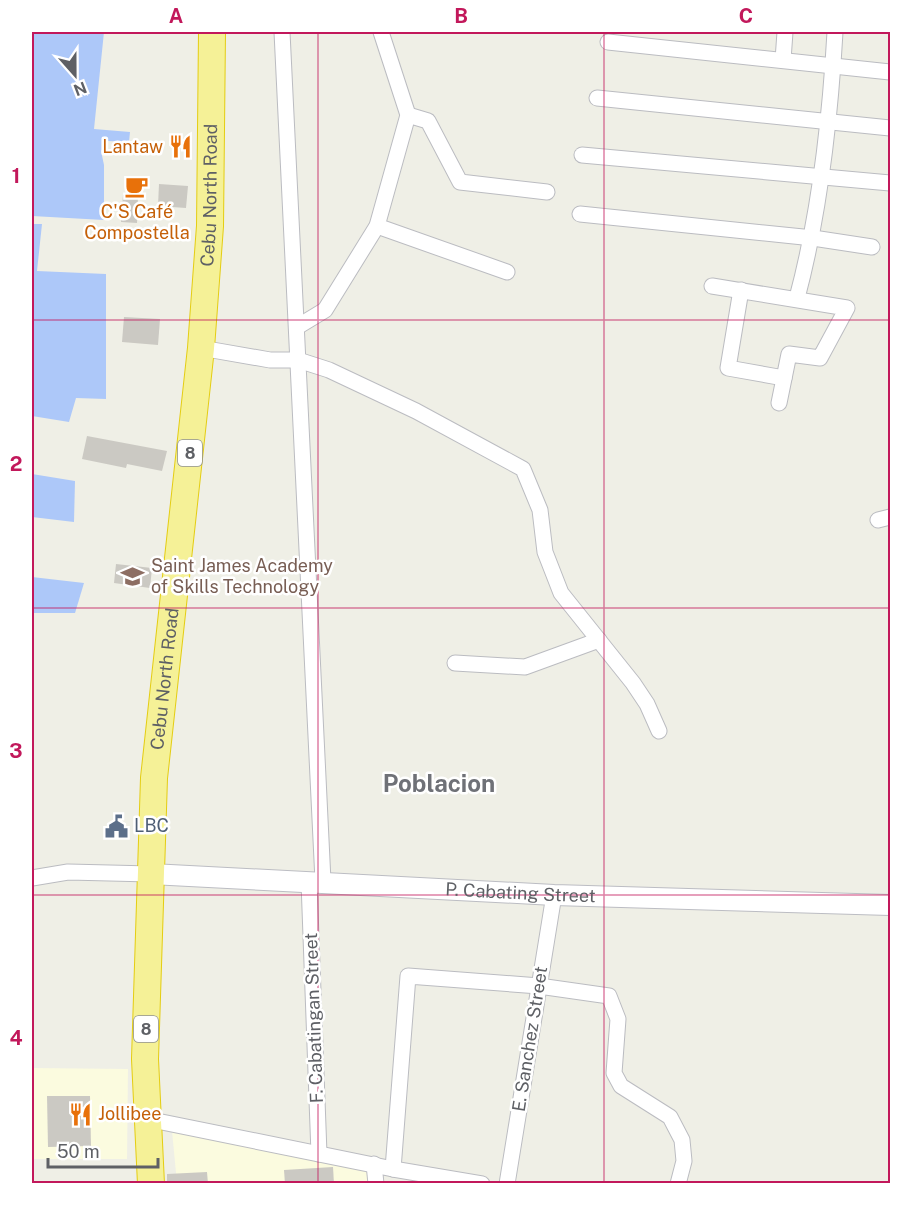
<svg xmlns="http://www.w3.org/2000/svg" width="922" height="1215" font-family="'Public Sans',sans-serif">
<style>
.commercial{fill:#fbfbdf}
.water{fill:#adc8f9}
.building{fill:#cbc9c3}
.lines{fill:none;stroke-linecap:round;stroke-linejoin:round}
.street-casing{stroke:#bbbcc1;stroke-width:17}
.secondary-casing{stroke:#bcbdc3;stroke-width:22}
.highway-casing{stroke:#e4cd12;stroke-width:28}
.street{stroke:#fff;stroke-width:15}
.secondary{stroke:#fff;stroke-width:20}
.highway{stroke:#f5f197;stroke-width:26}
.grid{fill:none;stroke:#c2185b;stroke-width:1.5;stroke-opacity:0.55}
.labels{text-anchor:middle;stroke-width:5;stroke-linejoin:round;paint-order:stroke}
.shield{fill:#fff;stroke:#8e9093;stroke-width:1.5}
.shield-label{font-size:16px;font-weight:bold;fill:#5e6065}
.food-label{font-size:18px;fill:#c56008;stroke:#fff;text-anchor:end}
.street-label{font-size:18px;fill:#5e6065;stroke:#fff}
.education-label{font-size:18px;fill:#785e54;stroke:#fff;text-anchor:start}
.service-label{font-size:18px;fill:#4e5e75;stroke:#fff;text-anchor:start}
.district-label{font-size:24px;font-weight:bold;fill:#6f7177;stroke:#fff}
.neatline{fill:none;stroke:#c2185b;stroke-width:2}
.grid-label{font-size:20px;text-anchor:middle;font-weight:bold;fill:#c2185b}
</style>
<rect width="100%" height="100%" fill="#efefe6"/>
<g class="commercial">
<polygon points="32,1068 128,1069 127,1159 32,1159"/>
<polygon points="172,1131 369,1168 371,1183 177,1183"/>
</g>
<g class="water">
<polygon points="32,32 104,32 94,129 130,132 129,142 108,141 101,151 104,165 104,220 32,216"/>
<polygon points="32,224 42,224 37,271 106,274 106,399 76,398 69,422 32,416"/>
<polygon points="32,474 75,481 74,522 32,517"/>
<polygon points="32,577 84,583 75,613 32,613"/>
</g>
<g class="building">
<polygon points="159,184 188,186 186,208 158,206"/>
<polygon points="123,195 138,196 137,223 121,222"/>
<polygon points="124,317 160,319 158,345 122,342"/>
<polygon points="87,436 167,451 162,471 127,464 126,468 82,459"/>
<polygon points="116,564 152,568 150,588 114,583"/>
<polygon points="47,1096 90,1096 91,1146 48,1147"/>
<polygon points="333,1167 334,1184 285,1184 284,1170"/>
<polygon points="207,1172 208,1184 167,1184 167,1174"/>
</g>
<g class="lines">
<defs>
<g id="street">
<polyline points="282,32 323,881"/>
<polyline points="608,42 890,72"/>
<polyline points="783,60 785,32"/>
<polyline points="597,98 890,128"/>
<polyline points="408,115 428,121 460,182 547,192"/>
<polyline points="582,155 890,183"/>
<polyline points="580,214 813,238 872,247"/>
<polyline points="377,226 507,272"/>
<polyline points="712,286 847,308 820,358 789,354 779,403"/>
<polyline points="741,290 728,368 784,378"/>
<path d="M 797,298 C 820,212 830,121 835,32"/>
<polyline points="297,327 325,310 377,226 408,115 381,32"/>
<polyline points="201,348 270,360 298,360 329,370 416,411 523,469 540,510 545,552 561,593 633,683 647,704 659,731"/>
<polyline points="878,520 890,517"/>
<polyline points="455,663 525,667 599,640"/>
<polyline points="32,878 68,872 151,874"/>
<polyline points="309,882 319,1154"/>
<polyline points="147,1119 393,1169 482,1184"/>
<polyline points="374,1164 376,1184"/>
<polyline points="393,1169 408,976 539,986 609,996 618,1019 614,1073 621,1086 670,1117 682,1140 684,1161 678,1184"/>
<polyline points="507,1184 554,895"/>
</g>
<g id="secondary">
<path id="s1" d="M 151,874 L 554,895 L 890,905"/>
</g>
<g id="highway">
<path id="s2" d="M 151,1184 L 145,1059 L 154,778 L 201,348 L 210,226 L 212,32"/>
</g>
</defs>
<use href="#street" class="street-casing"/>
<use href="#secondary" class="secondary-casing"/>
<use href="#highway" class="highway-casing"/>
<use href="#street" class="street"/>
<use href="#secondary" class="secondary"/>
<use href="#highway" class="highway"/>
</g>
<path class="grid" d="M 318,32 L 318,1184M 604,32 L 604,1184M 32,320 L 890,320M 32,608 L 890,608M 32,895 L 890,895"/>
<defs>
<symbol id="restaurant-bare" viewBox="-9 -9 18 18"><path d="M-5-6h1v4h1v-4h1v4h1v-4h1v5L-1.5 .5V6h-2V.5L-5-1ZM5-6V6H3V1.5H1.5Q1.5-4 5-6Z" fill="#e8710a" stroke="#fff" stroke-width="2.5" paint-order="stroke"/></symbol>
<symbol id="cafe-bare" viewBox="-9 -9 18 18"><path d="M-5.5-4.5H6V0H3Q3 3.5 0 3.5H-2.5Q-5.5 3.5-5.5 0ZM3-3.2v2h1.7v-2ZM-6 4.5H4V6H-6Z" fill="#e8710a" stroke="#fff" stroke-width="2.5" paint-order="stroke"/></symbol>
<symbol id="school-bare" viewBox="-9 -9 18 18"><path d="M0-5L7-2L0 1L-7-2ZM-4 1L0 2.5L4 1V4Q0 6-4 4Z" fill="#8d6e63" stroke="#fff" stroke-width="2.5" paint-order="stroke"/></symbol>
<symbol id="civic-bare" viewBox="-9 -9 18 18"><path d="M-.6-6.5H3V-4.5H.6V-3L4-1V1h2V6H-6V1h2V-1L-.6-3ZM-1.2 2.5V6h2.4V2.5Z" fill="#5c6f8a" stroke="#fff" stroke-width="2.5" paint-order="stroke"/></symbol>
</defs>
<g fill-rule="evenodd">
<use href="#restaurant-bare" x="164" y="130" width="33" height="33"/>
<use href="#cafe-bare" x="120" y="170" width="33" height="33"/>
<use href="#school-bare" x="116" y="560" width="33" height="33"/>
<use href="#civic-bare" x="100" y="810" width="33" height="33"/>
<use href="#restaurant-bare" x="64" y="1098" width="33" height="33"/>
</g>
<g class="labels">
<g class="shield">
<rect x="178" y="440" width="24" height="26" rx="4.5"/>
<rect x="134" y="1016" width="24" height="26" rx="4.5"/>
</g>
<g class="shield-label">
<text x="190" y="459">8</text>
<text x="146" y="1035">8</text>
</g>
<g class="food-label">
<text x="163" y="153">Lantaw</text>
<text x="137" y="218" text-anchor="middle">C'S Café<tspan x="137" dy="21">Compostella</tspan></text>
<text x="98" y="1120" text-anchor="start">Jollibee</text>
</g>
<g class="street-label">
<text dy="6" stroke="none"><textPath href="#s2" startOffset="992">Cebu North Road</textPath></text>
<text dy="6" stroke="none"><textPath href="#s2" startOffset="506">Cebu North Road</textPath></text>
<text dy="6" stroke="none"><textPath href="#s1" startOffset="370">P. Cabating Street</textPath></text>
<text transform="translate(314 1018) rotate(-92)" y="6">F. Cabatingan Street</text>
<text transform="translate(530 1039) rotate(-81)" y="6">E. Sanchez Street</text>
</g>
<g class="education-label">
<text x="151" y="572">Saint James Academy<tspan x="151" dy="21">of Skills Technology</tspan></text>
</g>
<g class="service-label">
<text x="134" y="832">LBC</text>
</g>
<g class="district-label">
<text x="439" y="792">Poblacion</text>
</g>
</g>
<rect width="922" height="1215" fill="none" stroke="#ffffff" stroke-width="66"/>
<g transform="translate(75 75) rotate(159)" stroke="#ffffff" stroke-width="4.5" paint-order="stroke">
<path d="M0-4.5L10 22L0 15L-10 22Z" fill="#5e6065"/>
<text y="-9" font-size="16" font-weight="bold" text-anchor="middle" fill="#5e6065">N</text>
</g>
<path d="M48 1158v9h110v-9" fill="none" stroke="#5e6065" stroke-width="3"/>
<text x="57" y="1158" font-size="18" fill="#5e6065" stroke="#ffffff" stroke-width="4.5" paint-order="stroke">50 m</text>
<rect x="33" y="33" width="856" height="1149" class="neatline"/>
<g class="grid-label">
<text x="176" y="23">A</text>
<text x="461" y="23">B</text>
<text x="746" y="23">C</text>
<text x="16" y="183">1</text>
<text x="16" y="471">2</text>
<text x="16" y="758">3</text>
<text x="16" y="1045">4</text>
</g>
</svg>
